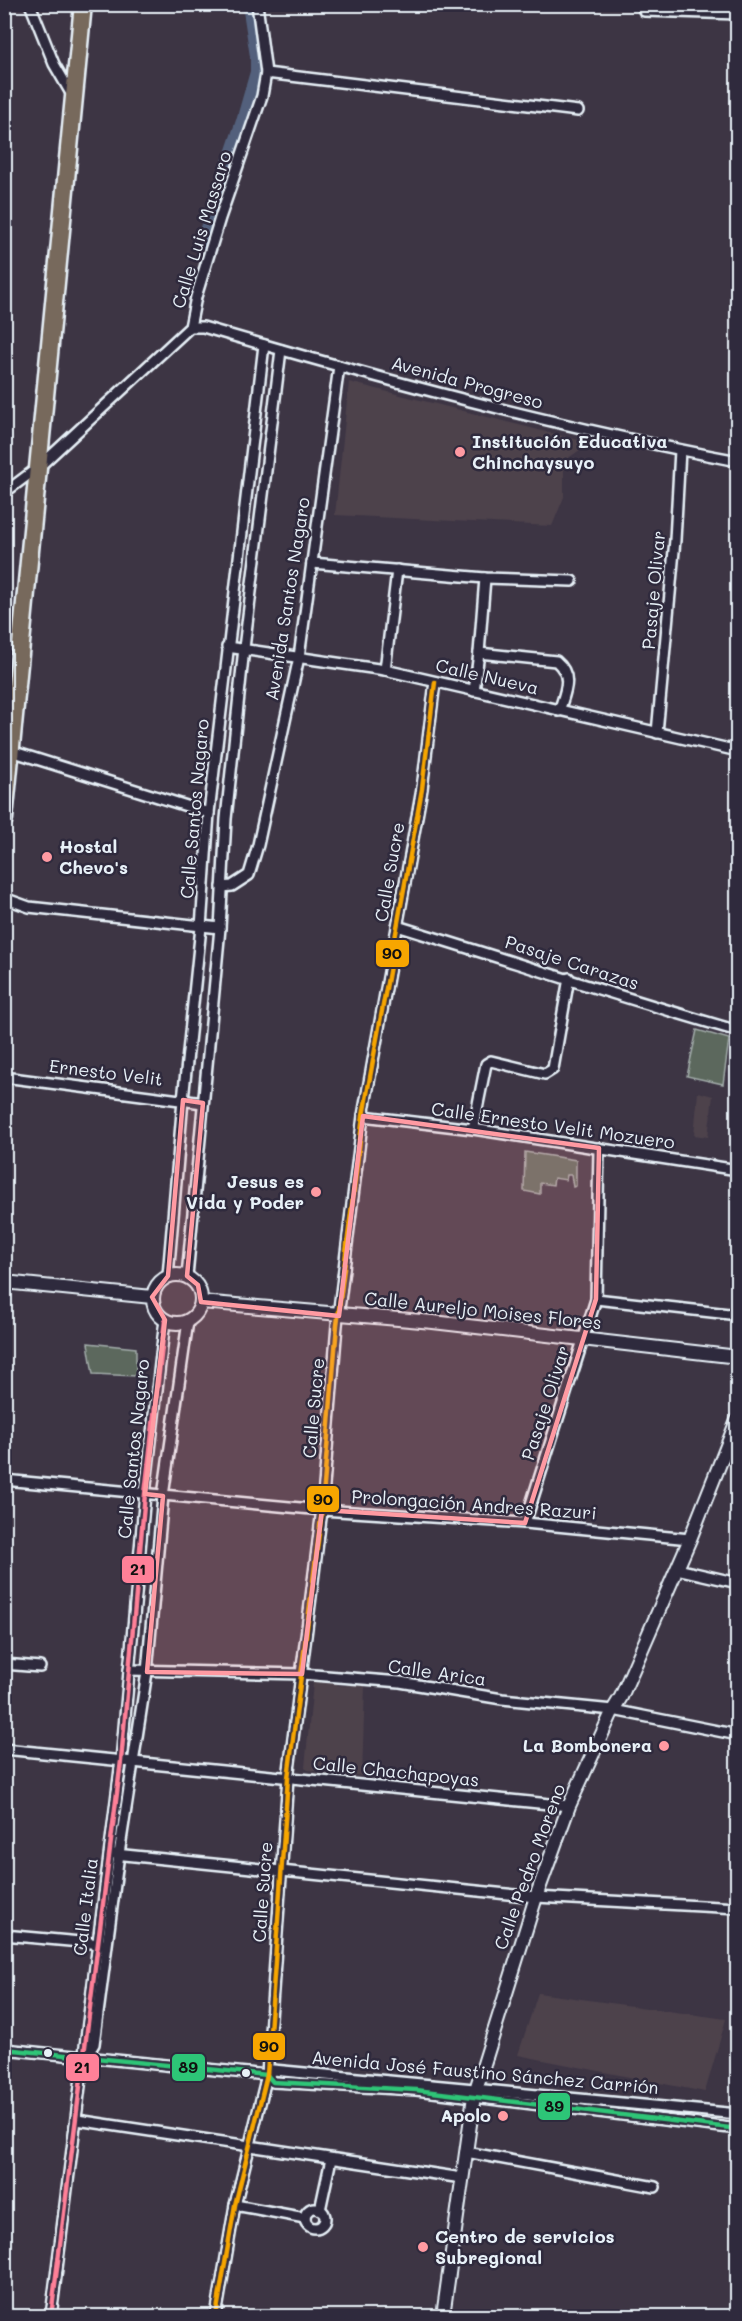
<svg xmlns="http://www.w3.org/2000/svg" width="742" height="2321" font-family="Mali,sans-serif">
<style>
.built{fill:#4d424c}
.green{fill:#5c685d;stroke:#a2acaa;stroke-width:1.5}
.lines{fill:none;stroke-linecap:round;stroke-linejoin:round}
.canal{stroke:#52617c;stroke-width:12}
.street-casing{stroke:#e8f1f8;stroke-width:14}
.secondary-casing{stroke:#e8f1f8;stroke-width:16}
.highway-casing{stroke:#e8f1f8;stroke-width:21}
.street{stroke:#2f2a3d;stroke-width:9}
.secondary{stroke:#2f2a3d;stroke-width:12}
.highway{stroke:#77695c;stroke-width:16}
.bus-1-casing{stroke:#2f2a3d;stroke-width:9}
.bus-2-casing{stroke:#2f2a3d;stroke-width:9}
.bus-3-casing{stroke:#2f2a3d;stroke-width:9}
.bus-1{stroke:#2dc577;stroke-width:4.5}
.bus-2{stroke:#ff8098;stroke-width:4.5}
.bus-3{stroke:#f7a600;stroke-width:4.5}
.marked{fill:#ff9aa2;fill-opacity:0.2;stroke:#ff9aa2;stroke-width:4.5;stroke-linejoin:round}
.poi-dot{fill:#ff9aa2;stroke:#2f2a3d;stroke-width:2}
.bus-dot{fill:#e8f1f8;stroke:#2f2a3d;stroke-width:2}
.labels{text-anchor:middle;stroke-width:5;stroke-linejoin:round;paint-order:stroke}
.street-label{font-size:18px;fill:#e8f1f8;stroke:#2f2a3d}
.poi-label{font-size:18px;font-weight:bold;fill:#e8f1f8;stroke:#2f2a3d;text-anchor:start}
.line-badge{stroke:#2f2a3d;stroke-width:2}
.pale-badge-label{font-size:16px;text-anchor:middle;font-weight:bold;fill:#111}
</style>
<rect width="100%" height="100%" fill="#3d3544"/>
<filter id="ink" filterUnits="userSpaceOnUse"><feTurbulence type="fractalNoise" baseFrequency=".0167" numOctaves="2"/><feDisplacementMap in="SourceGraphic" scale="12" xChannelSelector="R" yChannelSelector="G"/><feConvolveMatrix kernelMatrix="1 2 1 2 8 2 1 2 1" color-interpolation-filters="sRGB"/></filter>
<g filter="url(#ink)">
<g class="built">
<polygon points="349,382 590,443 564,461 564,497 552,526 335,515"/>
<polygon points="698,1092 713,1096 708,1137 694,1135"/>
<polygon points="317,1680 336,1682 338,1685 346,1686 348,1684 365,1686 362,1776 308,1770 305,1767 313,1683"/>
<polygon points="538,1993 726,2019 705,2092 518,2055"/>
</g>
<g class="green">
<polygon points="697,1030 729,1039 723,1084 687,1076"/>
<polygon points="525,1152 576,1160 576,1186 573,1187 571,1175 567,1175 566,1180 554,1178 553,1185 540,1183 540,1194 524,1191"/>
<polygon points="88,1343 136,1348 136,1376 93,1374"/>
</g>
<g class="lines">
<polyline class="canal" points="201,243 242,121 256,72 256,56 248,4"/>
<defs>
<g id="street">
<polyline points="30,4 54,64 72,95"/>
<polyline points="644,11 738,14"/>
<polyline points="266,73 578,111"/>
<path d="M 190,327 L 203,327 C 379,379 557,427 738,461"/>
<polyline points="4,493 40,466 190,327 196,297 220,218 262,96 266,73 257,4"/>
<polyline points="312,563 485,578 572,581"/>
<polyline points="227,647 385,670 738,751"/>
<path d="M 479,653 L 556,661 C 574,676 565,692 559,711"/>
<polyline points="385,670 397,570"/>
<polyline points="474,691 479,653 485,578"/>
<polyline points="657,733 675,540 680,450"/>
<polyline points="11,751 209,813"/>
<polyline points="222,887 232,886 249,875 258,845 299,657 339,366"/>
<polyline points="4,898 29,907 220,928"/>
<path d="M 397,926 C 511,961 623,998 738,1031"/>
<polyline points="4,1077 203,1103"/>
<polyline points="363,1116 473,1129 738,1170"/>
<polyline points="473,1129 486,1064 491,1061 545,1074 553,1069 569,978"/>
<polyline points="168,1276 183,1100 201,927 209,813 264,345"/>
<polyline points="187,1276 220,928 226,819 244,648 281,350"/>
<polyline points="596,1299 738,1315"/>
<polyline points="4,1480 322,1510 525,1523 690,1539"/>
<polyline points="525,1523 596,1299 599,1148"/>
<polyline points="677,1569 738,1583"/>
<polyline points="4,1664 40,1667"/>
<polyline points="129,1670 302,1674 400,1682 502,1699 613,1710 738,1735"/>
<polyline points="4,1749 569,1806"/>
<polyline points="115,1854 536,1897 738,1908"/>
<polyline points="4,1935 102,1944"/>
<polyline points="4,2049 267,2075 273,2082 416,2090 738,2129"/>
<polyline points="86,2057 94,2044 119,1854 147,1672 163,1496 188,1321"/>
<polyline points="267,2075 273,2070 738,2114"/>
<polyline points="77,2120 462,2178"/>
<polyline points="466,2152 655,2187"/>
<polyline points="235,2205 305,2218"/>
<circle cx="315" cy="2218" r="10"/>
<polyline points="320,2210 331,2159"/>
<polyline points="51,2316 121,1761 145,1494 165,1320"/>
<polyline points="216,2316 235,2205 267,2075 288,1778 322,1510 337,1325 363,1116 422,789 435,682"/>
</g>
<g id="secondary">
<circle cx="177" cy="1299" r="24"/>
<polyline points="4,1282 152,1297"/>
<polyline points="201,1302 433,1322 738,1357"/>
<polyline points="443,2316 474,2096 536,1897 569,1806 613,1710 621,1697 690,1539 738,1418"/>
</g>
<polyline id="highway" points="4,819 83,4"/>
</defs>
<use href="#street" class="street-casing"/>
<use href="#secondary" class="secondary-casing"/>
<use href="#highway" class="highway-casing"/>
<use href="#street" class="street"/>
<use href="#secondary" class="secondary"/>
<use href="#highway" class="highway"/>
<defs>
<polyline id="bus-1" points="4,2049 267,2075 273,2082 416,2090 738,2129"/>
<polyline id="bus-2" points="51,2316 121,1761 145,1494 165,1320"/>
<polyline id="bus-3" points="216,2316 235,2205 267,2075 288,1778 322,1510 337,1325 363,1116 422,789 435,682"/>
</defs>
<use href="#bus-1" class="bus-1-casing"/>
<use href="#bus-2" class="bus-2-casing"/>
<use href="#bus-3" class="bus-3-casing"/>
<use href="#bus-1" class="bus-1"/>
<use href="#bus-2" class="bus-2"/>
<use href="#bus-3" class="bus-3"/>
</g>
</g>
<path class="marked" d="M 183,1100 L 203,1103 L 187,1276 L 198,1285 L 201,1302 L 339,1316 L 363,1116 L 599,1148 L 596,1299 L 525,1523 L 322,1510 L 302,1674 L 147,1672 L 163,1496 L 145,1494 L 165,1320 L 152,1297 L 168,1276 Z"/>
<g class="poi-dot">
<circle cx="460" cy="452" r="6"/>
<circle cx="47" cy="857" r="6"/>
<circle cx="316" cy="1192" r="6"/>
<circle cx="664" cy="1746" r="6"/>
<circle cx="503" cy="2116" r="6"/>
<circle cx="423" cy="2247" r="6"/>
</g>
<g class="bus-dot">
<circle cx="48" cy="2053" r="5"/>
<circle cx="246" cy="2073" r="5"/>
</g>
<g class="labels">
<g class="street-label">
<text transform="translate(202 230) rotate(-73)" y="6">Calle Luis Massaro</text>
<text transform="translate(467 383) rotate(15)" y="6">Avenida Progreso</text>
<text transform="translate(654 590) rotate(-85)" y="6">Pasaje Olivar</text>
<text transform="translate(288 599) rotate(-81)" y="6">Avenida Santos Nagaro</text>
<text transform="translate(487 677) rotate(13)" y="6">Calle Nueva</text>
<text transform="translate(195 809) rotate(-85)" y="6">Calle Santos Nagaro</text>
<text transform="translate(390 872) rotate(-80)" y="6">Calle Sucre</text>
<text transform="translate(572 963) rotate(18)" y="6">Pasaje Carazas</text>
<text transform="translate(106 1073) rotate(7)" y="6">Ernesto Velit</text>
<text transform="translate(553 1126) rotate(8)" y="6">Calle Ernesto Velit Mozuero</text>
<text transform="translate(483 1311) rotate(6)" y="6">Calle Aureljo Moises Flores</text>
<text transform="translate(546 1403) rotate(-72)" y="6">Pasaje Olivar</text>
<text transform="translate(314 1408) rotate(-85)" y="6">Calle Sucre</text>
<text transform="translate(134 1449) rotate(-84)" y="6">Calle Santos Nagaro</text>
<text transform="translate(474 1505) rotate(4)" y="6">Prolongación Andres Razuri</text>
<text transform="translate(437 1673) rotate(8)" y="6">Calle Arica</text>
<text transform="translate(396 1772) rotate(6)" y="6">Calle Chachapoyas</text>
<text transform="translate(530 1867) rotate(-70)" y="6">Calle Pedro Moreno</text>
<text transform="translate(263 1892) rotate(-86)" y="6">Calle Sucre</text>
<text transform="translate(86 1907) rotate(-83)" y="6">Calle Italia</text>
<text transform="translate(485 2073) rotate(5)" y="6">Avenida José Faustino Sánchez Carrión</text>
</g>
<g class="poi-label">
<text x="472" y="448">Institución Educativa<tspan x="472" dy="21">Chinchaysuyo</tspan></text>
<text x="59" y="853">Hostal<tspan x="59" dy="21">Chevo's</tspan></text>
<text x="304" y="1188" text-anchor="end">Jesus es<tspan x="304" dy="21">Vida y Poder</tspan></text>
<text x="652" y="1752" text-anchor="end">La Bombonera</text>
<text x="491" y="2122" text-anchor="end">Apolo</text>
<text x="435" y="2243">Centro de servicios<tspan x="435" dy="21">Subregional</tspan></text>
</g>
</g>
<g class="line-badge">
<rect x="375" y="939" width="35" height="29" rx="6" fill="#f7a600"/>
<rect x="306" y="1485" width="34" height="28" rx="6" fill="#f7a600"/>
<rect x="121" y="1555" width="34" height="29" rx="6" fill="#ff8098"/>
<rect x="252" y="2032" width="34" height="29" rx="6" fill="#f7a600"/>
<rect x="171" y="2053" width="35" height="29" rx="6" fill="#2dc577"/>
<rect x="65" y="2053" width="35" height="29" rx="6" fill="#ff8098"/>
<rect x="537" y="2092" width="34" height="29" rx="6" fill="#2dc577"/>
</g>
<g class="pale-badge-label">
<text x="392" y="959">90</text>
<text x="323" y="1505">90</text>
<text x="138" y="1575">21</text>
<text x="269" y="2052">90</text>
<text x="188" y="2073">89</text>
<text x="82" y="2073">21</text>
<text x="554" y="2112">89</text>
</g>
<rect width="742" height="2321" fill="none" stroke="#2f2a3d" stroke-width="24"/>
<rect x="12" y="12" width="718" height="2297" fill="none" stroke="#e8f1f8" stroke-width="2" filter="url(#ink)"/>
</svg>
